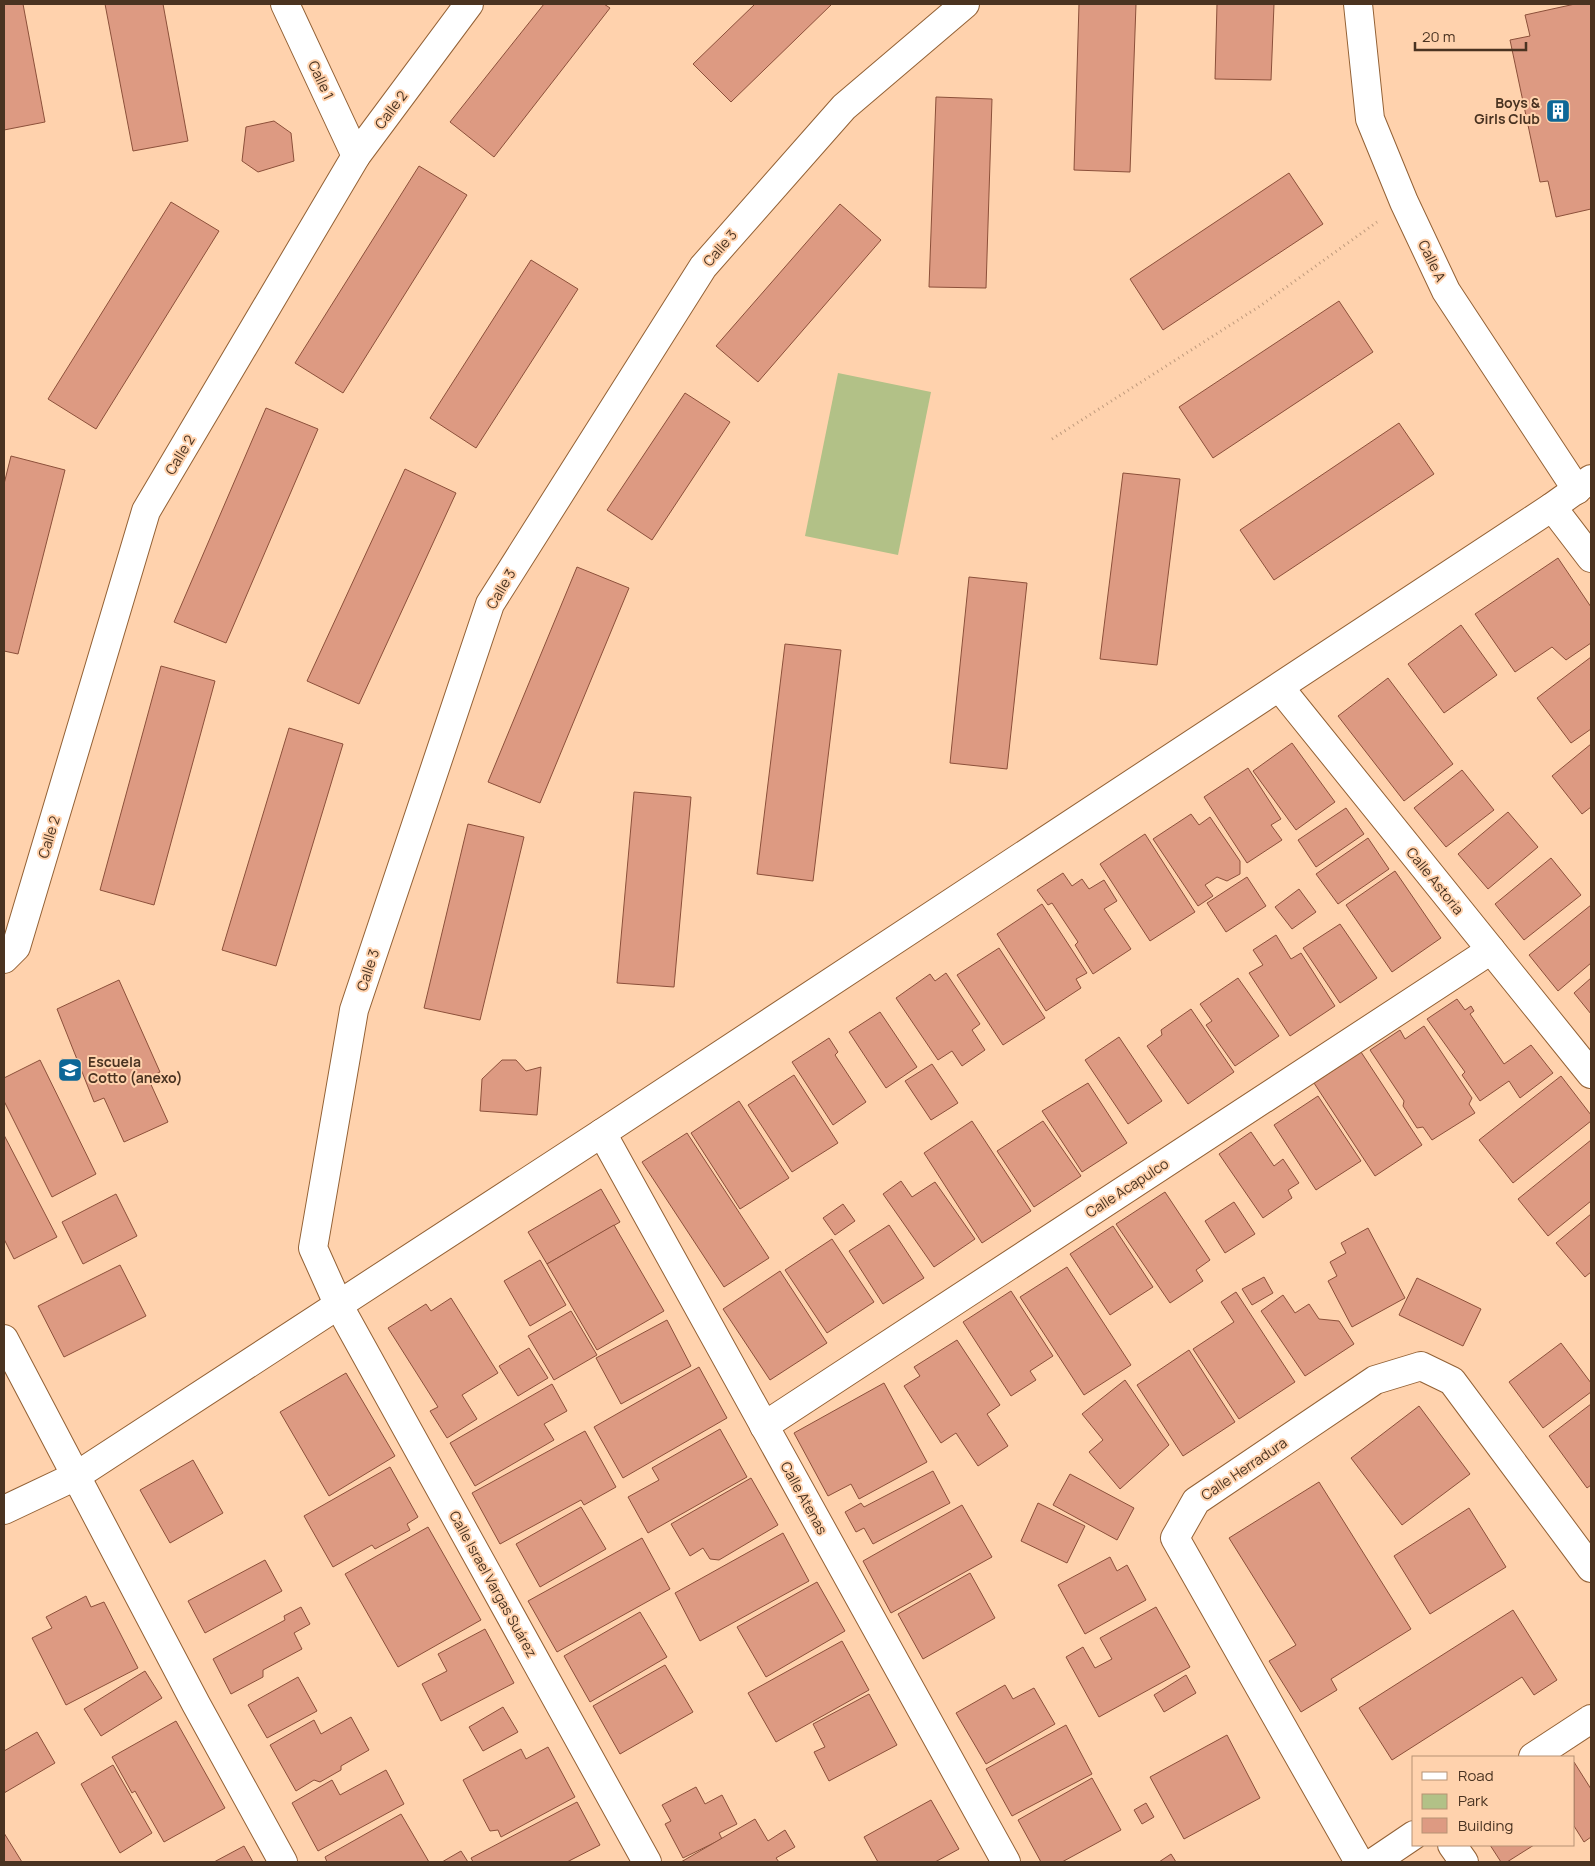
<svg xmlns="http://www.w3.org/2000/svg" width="1595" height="1866" font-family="Manrope,sans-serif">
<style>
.green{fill:#b2c187}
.building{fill:#dd9a82;stroke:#8c503a}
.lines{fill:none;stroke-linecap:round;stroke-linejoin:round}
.minor-casing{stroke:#936135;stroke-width:30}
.tertiary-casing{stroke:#936135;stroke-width:30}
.path{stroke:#bf9a7c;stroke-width:3;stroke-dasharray:1 4;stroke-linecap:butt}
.minor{stroke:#fff;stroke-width:28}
.tertiary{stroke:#fff;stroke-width:28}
.labels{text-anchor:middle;stroke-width:4;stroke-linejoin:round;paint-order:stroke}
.street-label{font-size:14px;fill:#4a3321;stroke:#ffd2ad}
.poi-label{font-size:14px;font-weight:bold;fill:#4a3321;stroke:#ffd2ad;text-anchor:end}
</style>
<rect width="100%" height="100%" fill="#ffd2ad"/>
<polygon class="green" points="838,373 931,392 898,555 805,536"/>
<g class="building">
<polygon points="4,4 23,4 45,122 4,130"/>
<polygon points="105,4 163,4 188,141 133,151"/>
<polygon points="544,4 604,4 610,8 494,157 450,122"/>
<polygon points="755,4 832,4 731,102 693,64"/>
<polygon points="1079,4 1136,4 1130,172 1074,170"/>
<polygon points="1217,4 1274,4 1271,80 1215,79"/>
<polygon points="1575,4 1591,4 1591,209 1556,217 1548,181 1540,182 1510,40 1530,36 1525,15"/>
<polygon points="936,97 992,99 986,288 929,287"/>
<polygon points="274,121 291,133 294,161 258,172 242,161 246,127"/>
<polygon points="419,166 467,195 343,393 295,363"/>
<polygon points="1289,173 1323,224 1163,330 1130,279"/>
<polygon points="171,202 219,231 96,429 48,399"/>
<polygon points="840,204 881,240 758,382 716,346"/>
<polygon points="531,260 578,289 476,448 430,418"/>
<polygon points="1339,301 1373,352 1213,458 1179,407"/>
<polygon points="685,393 730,422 652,540 607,510"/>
<polygon points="266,408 318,429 226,643 174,622"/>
<polygon points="1399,423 1434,474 1274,580 1240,530"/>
<polygon points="11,456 65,470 18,654 4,651 4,484"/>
<polygon points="405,469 456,493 359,704 307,681"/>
<polygon points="1123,473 1180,479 1157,665 1100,659"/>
<polygon points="1558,558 1591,607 1591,643 1566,660 1552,647 1515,672 1475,614"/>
<polygon points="577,567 629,588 540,803 488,782"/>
<polygon points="969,577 1027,583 1007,769 950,763"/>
<polygon points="1461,625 1497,675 1444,713 1408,664"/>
<polygon points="785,644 841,650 813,881 757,874"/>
<polygon points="1591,657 1591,729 1571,743 1537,698"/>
<polygon points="161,666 215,681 154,905 100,890"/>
<polygon points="1388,678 1453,764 1404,801 1338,716"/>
<polygon points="289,728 343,744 276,966 222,950"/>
<polygon points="1292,743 1335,802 1296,830 1253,771"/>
<polygon points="1591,744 1591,807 1582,814 1552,776"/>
<polygon points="1248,768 1281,819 1271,825 1282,840 1247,863 1204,797"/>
<polygon points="1462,770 1494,810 1446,847 1414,808"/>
<polygon points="634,792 691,797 674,987 617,983"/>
<polygon points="1346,808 1364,834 1316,867 1298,840"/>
<polygon points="1508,812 1538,847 1488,889 1458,854"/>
<polygon points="1191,814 1199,825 1210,817 1240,861 1240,874 1227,881 1217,877 1205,885 1213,896 1198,906 1153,839"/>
<polygon points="468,824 524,837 480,1020 424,1008"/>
<polygon points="1145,834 1195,912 1150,941 1100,864"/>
<polygon points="1368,838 1389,869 1338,904 1316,874"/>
<polygon points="1551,858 1581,895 1524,940 1495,904"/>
<polygon points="1395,871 1441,938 1392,972 1346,905"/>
<polygon points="1063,873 1072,886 1082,879 1089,889 1104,880 1117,901 1104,909 1131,949 1093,974 1075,945 1078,942 1052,903 1048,905 1037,890"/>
<polygon points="1247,877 1266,906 1226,932 1207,903"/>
<polygon points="1299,889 1316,912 1292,929 1275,907"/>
<polygon points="1042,904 1087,973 1076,979 1081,988 1046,1011 997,934"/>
<polygon points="1591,905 1591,963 1558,991 1529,955"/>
<polygon points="1340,924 1377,978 1340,1003 1303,948"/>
<polygon points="1276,935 1291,959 1301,953 1335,1006 1290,1036 1249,973 1263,965 1253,950"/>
<polygon points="999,948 1045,1018 1003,1045 957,975"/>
<polygon points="946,973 980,1024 972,1030 985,1050 962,1066 952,1051 938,1060 896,998 930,974 935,981"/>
<polygon points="1238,978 1279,1036 1235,1066 1206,1025 1212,1021 1200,1004"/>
<polygon points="1591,978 1591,1014 1574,993"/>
<polygon points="119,980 160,1072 148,1078 168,1122 124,1142 104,1098 94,1102 57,1009"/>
<polygon points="1457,999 1465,1010 1471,1006 1474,1011 1470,1014 1504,1064 1531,1045 1553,1073 1520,1098 1509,1081 1480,1101 1462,1075 1465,1072 1427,1019"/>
<polygon points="1191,1009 1234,1072 1188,1104 1147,1046 1162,1035 1161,1030"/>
<polygon points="880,1012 917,1067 886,1088 849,1032"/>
<polygon points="1424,1026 1472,1098 1469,1104 1475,1113 1432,1140 1423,1127 1417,1128 1403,1106 1404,1101 1370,1050 1400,1030 1405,1039"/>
<polygon points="1119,1037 1162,1101 1128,1124 1085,1060"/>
<polygon points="829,1038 838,1052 835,1055 866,1102 833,1125 792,1062"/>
<polygon points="1361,1052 1422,1145 1375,1176 1314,1083"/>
<polygon points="40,1060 96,1174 52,1197 4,1101 4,1078"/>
<polygon points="502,1060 516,1060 526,1071 541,1067 537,1115 480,1111 482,1079"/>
<polygon points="932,1064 958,1103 931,1120 905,1081"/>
<polygon points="794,1075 838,1143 792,1172 748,1105"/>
<polygon points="1561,1076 1591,1115 1591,1121 1513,1183 1479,1140"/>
<polygon points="1088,1083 1127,1143 1082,1172 1042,1111"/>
<polygon points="1318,1096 1361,1161 1316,1190 1274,1125"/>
<polygon points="739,1101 789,1178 740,1209 691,1133"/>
<polygon points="972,1121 1031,1211 982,1243 924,1153"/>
<polygon points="1043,1121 1081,1176 1034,1207 997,1151"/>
<polygon points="1251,1132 1274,1166 1283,1159 1299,1183 1288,1190 1292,1198 1263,1218 1219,1154"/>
<polygon points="687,1133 769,1258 724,1287 642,1162"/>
<polygon points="4,1135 57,1237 14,1259 4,1239"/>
<polygon points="1591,1140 1591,1201 1548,1236 1518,1199"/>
<polygon points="901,1181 912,1197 935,1182 975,1239 934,1267 883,1194"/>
<polygon points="601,1189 620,1222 547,1264 528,1232"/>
<polygon points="1165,1192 1210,1260 1196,1270 1203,1281 1170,1303 1116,1224"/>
<polygon points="116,1194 137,1236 83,1264 62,1222"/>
<polygon points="1234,1202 1255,1234 1225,1253 1205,1221"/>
<polygon points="843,1204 855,1221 835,1235 823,1218"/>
<polygon points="1591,1214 1591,1272 1585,1277 1556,1243"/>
<polygon points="614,1225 664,1311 597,1350 547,1264"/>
<polygon points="889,1225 924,1278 883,1304 849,1251"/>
<polygon points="1113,1226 1153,1287 1110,1315 1070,1254"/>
<polygon points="1368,1228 1405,1298 1352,1327 1328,1281 1337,1276 1330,1262 1346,1253 1341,1243"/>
<polygon points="832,1239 874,1302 827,1333 785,1270"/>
<polygon points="540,1260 566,1305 530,1326 504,1281"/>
<polygon points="120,1265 146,1316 64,1357 38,1306"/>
<polygon points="1067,1267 1131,1365 1084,1395 1020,1297"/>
<polygon points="780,1271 827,1343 770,1380 723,1309"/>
<polygon points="1264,1277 1273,1293 1252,1305 1242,1289"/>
<polygon points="1417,1278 1481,1309 1463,1346 1399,1315"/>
<polygon points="1011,1291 1053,1356 1030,1371 1036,1380 1011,1396 963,1322"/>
<polygon points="1236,1292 1295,1382 1239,1419 1193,1349 1234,1322 1221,1302"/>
<polygon points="1283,1295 1295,1313 1309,1304 1319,1319 1339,1321 1354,1344 1305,1376 1261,1311"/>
<polygon points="451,1298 498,1373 462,1395 477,1419 447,1438 430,1411 438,1407 388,1328 426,1304 431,1311"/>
<polygon points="571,1311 597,1355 554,1380 528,1336"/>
<polygon points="667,1320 691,1366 621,1404 596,1358"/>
<polygon points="957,1340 1000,1405 987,1414 1008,1446 978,1466 956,1433 941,1443 904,1386 920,1376 914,1367"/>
<polygon points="1561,1343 1591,1383 1591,1392 1543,1428 1509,1382"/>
<polygon points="529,1348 548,1378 518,1396 499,1366"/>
<polygon points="1189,1350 1235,1422 1183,1456 1137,1385"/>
<polygon points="699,1367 727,1418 623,1478 594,1427"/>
<polygon points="346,1373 395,1456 329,1496 280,1412"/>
<polygon points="1125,1380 1169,1445 1120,1489 1089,1452 1103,1440 1082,1414"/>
<polygon points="884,1383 927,1462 859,1499 851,1484 828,1496 794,1433"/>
<polygon points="552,1384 567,1411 544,1424 554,1440 475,1486 450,1443"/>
<polygon points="1591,1404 1591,1485 1587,1488 1549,1436"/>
<polygon points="1419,1406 1470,1474 1402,1525 1351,1458"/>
<polygon points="720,1429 747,1477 648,1533 628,1497 659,1480 652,1468"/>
<polygon points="585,1431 616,1487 584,1505 581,1500 500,1544 472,1493"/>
<polygon points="193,1460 223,1513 170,1543 140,1490"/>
<polygon points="390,1467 418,1517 407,1524 410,1530 375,1549 372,1545 333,1567 304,1516"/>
<polygon points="933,1471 950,1503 873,1544 864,1528 856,1532 845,1512 861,1503 864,1507"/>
<polygon points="1070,1474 1134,1508 1117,1540 1053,1505"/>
<polygon points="751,1478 778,1525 719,1560 710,1559 703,1548 690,1556 671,1524"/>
<polygon points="1319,1482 1411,1629 1331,1679 1337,1690 1301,1712 1269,1661 1296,1645 1229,1538"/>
<polygon points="1038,1503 1085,1526 1067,1563 1021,1541"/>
<polygon points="962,1505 992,1557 891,1613 863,1561"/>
<polygon points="581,1507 606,1549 540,1587 516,1544"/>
<polygon points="1469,1508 1506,1567 1430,1614 1394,1556"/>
<polygon points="428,1527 481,1620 398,1667 345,1574"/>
<polygon points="783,1533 809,1581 700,1641 675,1593"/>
<polygon points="642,1538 670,1589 557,1652 528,1601"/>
<polygon points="1110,1557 1117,1571 1127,1565 1146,1600 1085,1634 1058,1585"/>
<polygon points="265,1560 282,1591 205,1633 188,1601"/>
<polygon points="970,1573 995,1618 923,1659 898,1614"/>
<polygon points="817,1582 845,1631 766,1677 737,1627"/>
<polygon points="86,1596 91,1607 104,1602 138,1668 66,1705 32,1638 52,1628 46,1617"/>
<polygon points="301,1607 310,1624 294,1633 302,1649 263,1670 263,1677 231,1694 213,1659 285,1620 284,1616"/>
<polygon points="1156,1607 1190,1667 1099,1717 1066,1657 1083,1647 1095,1668 1112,1659 1100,1638"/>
<polygon points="1513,1610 1557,1680 1534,1695 1522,1677 1392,1760 1359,1708"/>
<polygon points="640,1612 667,1657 590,1702 564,1656"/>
<polygon points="485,1629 514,1683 441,1721 422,1684 447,1671 438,1654"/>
<polygon points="842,1641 869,1690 776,1742 748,1693"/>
<polygon points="665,1665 693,1712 620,1754 593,1706"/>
<polygon points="145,1671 162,1698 101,1736 84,1709"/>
<polygon points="1186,1675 1196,1693 1164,1712 1154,1695"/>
<polygon points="298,1677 317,1711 267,1738 248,1705"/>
<polygon points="1005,1685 1013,1699 1034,1688 1055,1724 986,1764 956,1713"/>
<polygon points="869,1694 897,1745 829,1781 814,1752 825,1747 813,1724"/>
<polygon points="503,1707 518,1732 483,1751 469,1727"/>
<polygon points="351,1717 369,1750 341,1766 341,1770 320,1782 314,1780 296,1791 270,1745 314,1720 321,1734"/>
<polygon points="176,1721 225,1808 164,1842 135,1791 132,1793 112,1757"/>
<polygon points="1066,1725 1092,1774 1012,1816 986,1769"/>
<polygon points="37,1732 55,1763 4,1793 4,1751"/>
<polygon points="1227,1735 1260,1798 1184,1839 1150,1777"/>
<polygon points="548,1747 575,1797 501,1837 498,1830 490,1831 463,1780 521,1749 526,1759"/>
<polygon points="1574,1762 1591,1789 1591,1837 1584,1842 1574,1826"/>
<polygon points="113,1765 152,1833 120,1853 81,1784"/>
<polygon points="386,1770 404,1804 318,1851 292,1803 332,1780 340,1795"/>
<polygon points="1092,1778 1121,1830 1062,1862 1041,1862 1018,1820"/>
<polygon points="696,1787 705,1804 722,1795 737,1824 719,1833 722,1839 683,1858 665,1824 671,1821 662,1805"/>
<polygon points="931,1800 959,1849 935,1862 878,1862 864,1837"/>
<polygon points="577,1802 600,1845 567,1862 473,1862 471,1858"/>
<polygon points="1146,1803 1154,1817 1142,1824 1134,1810"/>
<polygon points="401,1814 429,1862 327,1862 325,1857"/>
<polygon points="755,1819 768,1841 785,1830 795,1847 776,1858 779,1862 681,1862"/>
<polygon points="4,1833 22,1862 4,1862"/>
<polygon points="1490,1845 1534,1845 1507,1862 1501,1862"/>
<polygon points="244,1846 253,1862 214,1862"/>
<polygon points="461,1851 468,1862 442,1862"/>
<polygon points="1171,1854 1176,1862 1159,1862"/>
</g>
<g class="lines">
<defs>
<g id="minor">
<polyline points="285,4 356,156"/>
<polyline points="1358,4 1370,119 1404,202 1446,291 1577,490"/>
<polyline points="1552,507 1591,558"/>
<polyline points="1280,688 1591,1074"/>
<polyline points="4,959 16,947 146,511 356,156 469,4"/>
<polyline points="602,1133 1006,1862"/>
<polyline points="4,1339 76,1476"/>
<polyline points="764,1426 1491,950"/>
<polyline points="1533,1757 1591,1719"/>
<polyline points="1452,1845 1464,1862"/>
<polyline points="647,1862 339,1306 313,1248 354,1010 490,604 703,267 844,107 965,4"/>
<polyline points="1359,1862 1175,1538 1196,1501 1375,1380 1421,1366 1452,1381 1591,1568"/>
<polyline points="1374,1862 1414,1835"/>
</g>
<g id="tertiary">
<polyline points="76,1476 196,1704 283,1862"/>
<polyline points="4,1510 76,1476 602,1133 1552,507 1591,479"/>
</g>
</defs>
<use href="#minor" class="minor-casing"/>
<use href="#tertiary" class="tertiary-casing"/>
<polyline class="path" points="1052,439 1260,306 1377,222"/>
<use href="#minor" class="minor"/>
<use href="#tertiary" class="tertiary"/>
</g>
<defs>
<symbol id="building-square" viewBox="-11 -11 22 22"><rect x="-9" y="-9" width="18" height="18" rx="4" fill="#0d6797" stroke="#ffd2ad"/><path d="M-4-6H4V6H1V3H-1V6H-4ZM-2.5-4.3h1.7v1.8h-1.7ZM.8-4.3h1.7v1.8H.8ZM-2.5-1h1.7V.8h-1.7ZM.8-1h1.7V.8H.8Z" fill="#fff"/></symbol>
<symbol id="school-square" viewBox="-11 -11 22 22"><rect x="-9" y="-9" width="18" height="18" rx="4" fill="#0d6797" stroke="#ffd2ad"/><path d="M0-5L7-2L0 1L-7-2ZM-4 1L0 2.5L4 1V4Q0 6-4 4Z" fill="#fff"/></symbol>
</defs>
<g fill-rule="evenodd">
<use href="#building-square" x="1544" y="97" width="28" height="28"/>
<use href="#school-square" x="56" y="1056" width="28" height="28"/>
</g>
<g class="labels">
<g class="street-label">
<text transform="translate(321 80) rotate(65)" y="5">Calle 1</text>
<text transform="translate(391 110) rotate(-53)" y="5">Calle 2</text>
<text transform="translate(720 248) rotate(-49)" y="5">Calle 3</text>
<text transform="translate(1432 261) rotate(64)" y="5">Calle A</text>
<text transform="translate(180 455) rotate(-59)" y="5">Calle 2</text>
<text transform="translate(501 589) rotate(-60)" y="5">Calle 3</text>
<text transform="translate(49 837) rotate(-73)" y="5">Calle 2</text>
<text transform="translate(1435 881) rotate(51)" y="5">Calle Astoria</text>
<text transform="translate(368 970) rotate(-72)" y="5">Calle 3</text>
<text transform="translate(1127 1188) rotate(-33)" y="5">Calle Acapulco</text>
<text transform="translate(1244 1469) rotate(-34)" y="5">Calle Herradura</text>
<text transform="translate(804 1498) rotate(61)" y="5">Calle Atenas</text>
<text transform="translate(493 1584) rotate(61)" y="5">Calle Israel Vargas Suárez</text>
</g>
<g class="poi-label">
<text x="1540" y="108">Boys &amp;<tspan x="1540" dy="16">Girls Club</tspan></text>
<text x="88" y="1067" text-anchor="start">Escuela<tspan x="88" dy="16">Cotto (anexo)</tspan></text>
</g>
</g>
<rect width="1595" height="1866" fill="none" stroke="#4a3321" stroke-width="10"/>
<rect x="1412" y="1756" width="162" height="90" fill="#ffd2ad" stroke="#b79275"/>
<rect x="1422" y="1772" width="25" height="8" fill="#ffffff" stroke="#b79275"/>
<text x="1458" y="1781" font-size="15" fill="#4a3321">Road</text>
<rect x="1422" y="1794" width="25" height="15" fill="#b2c187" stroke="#b79275"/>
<text x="1458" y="1806" font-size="15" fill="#4a3321">Park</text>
<rect x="1422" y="1818" width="25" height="15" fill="#dd9a82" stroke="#b79275"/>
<text x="1458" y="1831" font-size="15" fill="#4a3321">Building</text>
<path d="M1415 42v8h111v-8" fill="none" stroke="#4a3321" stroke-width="2.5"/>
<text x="1422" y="42" font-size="15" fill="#4a3321" stroke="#ffd2ad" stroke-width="4" paint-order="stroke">20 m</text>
</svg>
